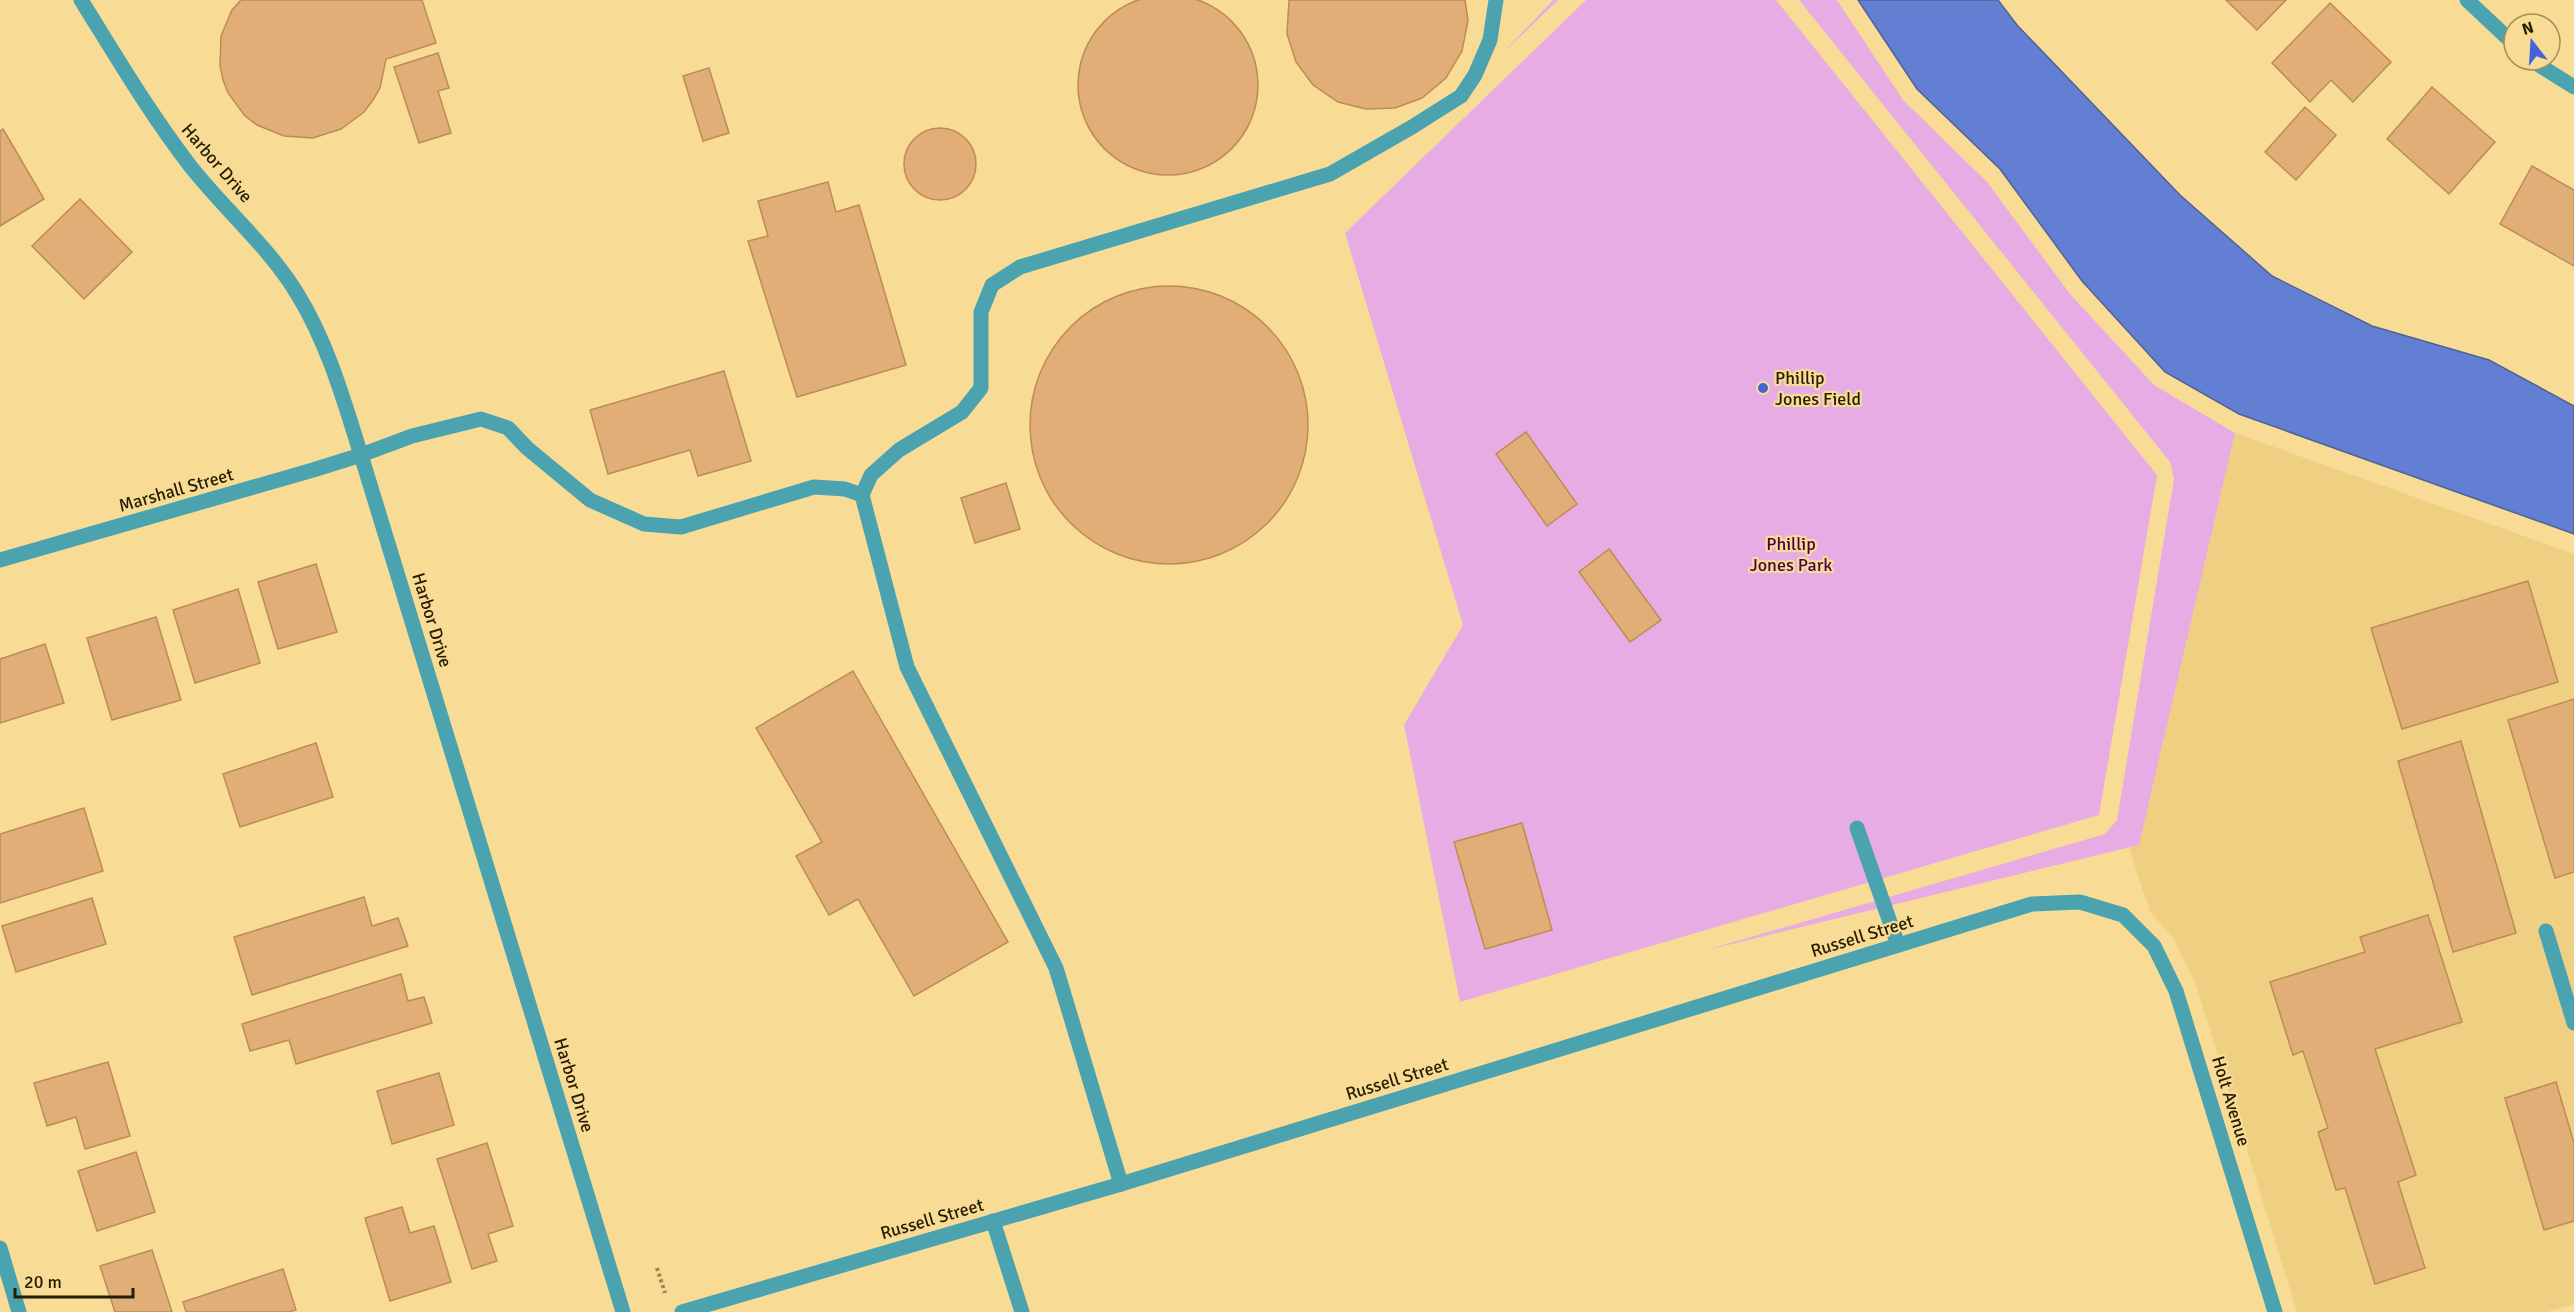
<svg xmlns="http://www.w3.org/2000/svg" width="2574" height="1312" font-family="Signika,sans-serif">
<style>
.built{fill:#efd082}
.green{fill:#e6ace3}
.water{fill:#637fd3;stroke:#516194;stroke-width:1.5}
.building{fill:#e1ae77;stroke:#bd8c55;stroke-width:1.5}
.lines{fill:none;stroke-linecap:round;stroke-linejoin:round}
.path{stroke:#9c8854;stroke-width:4;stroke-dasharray:3 3;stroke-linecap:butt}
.minor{stroke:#4ba3b0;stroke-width:15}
.poi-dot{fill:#4363d6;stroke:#f8dc96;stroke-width:2}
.labels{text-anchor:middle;stroke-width:4.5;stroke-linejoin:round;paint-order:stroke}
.street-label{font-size:18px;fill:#261c00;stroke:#f8dc96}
.poi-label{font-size:18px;fill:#261c00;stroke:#f8dc96;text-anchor:start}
.park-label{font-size:18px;fill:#480148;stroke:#f8dc96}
</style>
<rect width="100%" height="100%" fill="#f8dc96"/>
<polygon class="built" points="2235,433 2574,554 2574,1304 2547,1312 2297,1312 2196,985 2172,936 2149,911 2147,899 2145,898 2129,847 2139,844"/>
<g class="green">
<polygon points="1553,0 1558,0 1501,55"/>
<polygon points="1586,0 1776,0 2157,475 2099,815 1460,1002 1404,725 1463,625 1345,233"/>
<polygon points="1799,0 1837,0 1903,100 1987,182 2070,294 2154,385 2235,433 2139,845 1703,951 2105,834 2117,820 2174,479 2170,462"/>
</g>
<polygon class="water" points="1858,0 1998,0 2017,25 2180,195 2272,276 2372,326 2489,360 2574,406 2574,534 2239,414 2165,372 2082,281 2000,169 1917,89"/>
<g class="building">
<circle cx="1168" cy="85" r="90"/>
<polygon points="241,0 422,0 436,43 386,59 380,88 373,100 364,112 341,129 313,138 284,136 257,125 245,116 228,93 223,80 220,66 221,36 232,10"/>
<polygon points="1289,0 1465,0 1468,21 1462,51 1446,78 1422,98 1395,108 1366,109 1338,102 1313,85 1296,62 1287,34"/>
<polygon points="2226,0 2286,0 2257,30"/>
<polygon points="2330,3 2391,62 2353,102 2331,80 2310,102 2272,63"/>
<polygon points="438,53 449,88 438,91 451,133 419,143 394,67"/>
<polygon points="709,68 729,133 703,141 683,76"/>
<polygon points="2432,87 2495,142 2449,194 2387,139"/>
<polygon points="2305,107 2336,135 2296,180 2265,152"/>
<circle cx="940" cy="164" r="36"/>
<polygon points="3,129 44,199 0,226 0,131"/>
<polygon points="2532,166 2574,190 2574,266 2500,224"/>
<polygon points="828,182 836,212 859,205 906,365 797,397 748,241 768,236 758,201"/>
<polygon points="80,199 132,252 84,299 32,246"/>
<circle cx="1169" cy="425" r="139"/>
<polygon points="724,371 751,461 698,476 690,450 608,474 590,410"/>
<polygon points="1526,432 1577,504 1547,526 1496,454"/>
<polygon points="1006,483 1020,529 975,543 961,498"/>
<polygon points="1609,549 1661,620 1630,642 1579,572"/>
<polygon points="316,564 337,632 278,649 258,582"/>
<polygon points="2528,581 2558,682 2402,729 2371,628"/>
<polygon points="238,589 260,663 195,683 173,610"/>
<polygon points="156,617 181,700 112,720 87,638"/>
<polygon points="45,644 64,703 0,723 0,659"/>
<polygon points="853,671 1008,942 914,996 858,899 829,915 796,856 822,842 756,728"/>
<polygon points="2574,699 2574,872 2555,878 2508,720"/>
<polygon points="2461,741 2516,933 2453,952 2398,761"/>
<polygon points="316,743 333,797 240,827 223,774"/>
<polygon points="84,808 103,871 0,903 0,834"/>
<polygon points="1522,823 1552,930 1485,949 1454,842"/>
<polygon points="364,897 372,926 398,918 408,946 252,995 234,937"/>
<polygon points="92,898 106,944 16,972 2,926"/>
<polygon points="2428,915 2462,1022 2375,1049 2416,1175 2398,1182 2425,1268 2375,1284 2345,1188 2336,1190 2318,1132 2328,1128 2303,1051 2293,1055 2270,982 2365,952 2360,937"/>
<polygon points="401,974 408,1001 424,997 432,1023 296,1064 289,1040 250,1051 242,1024"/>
<polygon points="108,1062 130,1136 85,1149 76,1117 47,1126 34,1083"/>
<polygon points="439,1073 454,1125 392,1144 377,1091"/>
<polygon points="2556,1082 2574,1143 2574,1221 2544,1230 2505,1098"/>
<polygon points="487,1143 513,1226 488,1234 497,1261 472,1269 437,1159"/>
<polygon points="136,1152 155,1212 97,1231 78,1171"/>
<polygon points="402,1207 410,1233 434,1226 451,1282 390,1301 365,1218"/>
<polygon points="152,1250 172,1312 115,1312 100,1266"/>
<polygon points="283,1269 296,1310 289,1312 186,1312 183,1302"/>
</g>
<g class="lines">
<polyline class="path" points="657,1268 665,1293"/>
<g class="minor">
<path d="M 81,0 C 116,56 150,114 191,167 C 226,211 269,247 298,295 C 328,344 344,401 361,455 L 623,1312"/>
<polyline points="2467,0 2514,44"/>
<polyline points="2531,60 2574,87"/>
<polyline points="0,560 313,470 361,455 412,436 481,419 508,428 527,448 590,500 644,524 681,527 814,487 845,489 862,495"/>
<polyline points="1857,828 1898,945"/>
<polyline points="2546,931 2574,1023"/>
<polyline points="1121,1184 1056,968 907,667 862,495 871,475 899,450 962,412 981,388 981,312 992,285 1020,267 1330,174 1412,127 1461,96 1475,75 1490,40 1496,0"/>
<polyline points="993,1221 1022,1312"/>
<polyline points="0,1248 19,1312"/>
<polyline points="682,1312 1121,1184 2032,904 2080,902 2123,915 2154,946 2176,991 2275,1312"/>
</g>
</g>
<circle class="poi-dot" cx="1763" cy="388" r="6"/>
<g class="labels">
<g class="street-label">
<text transform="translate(217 163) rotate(49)" y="6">Harbor Drive</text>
<text transform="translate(176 490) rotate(-16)" y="6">Marshall Street</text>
<text transform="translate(432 620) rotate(73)" y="6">Harbor Drive</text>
<text transform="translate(1862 936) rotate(-17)" y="6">Russell Street</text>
<text transform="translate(1397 1079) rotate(-17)" y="6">Russell Street</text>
<text transform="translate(574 1085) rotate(73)" y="6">Harbor Drive</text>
<text transform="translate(2231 1101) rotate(73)" y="6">Holt Avenue</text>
<text transform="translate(932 1219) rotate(-16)" y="6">Russell Street</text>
</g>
<g class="poi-label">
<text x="1775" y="384">Phillip<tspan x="1775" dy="21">Jones Field</tspan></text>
</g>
<g class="park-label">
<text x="1791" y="550">Phillip<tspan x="1791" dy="21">Jones Park</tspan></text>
</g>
</g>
<g transform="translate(2532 42) rotate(343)"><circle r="28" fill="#f8dc96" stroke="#a48f5a" stroke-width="1.5"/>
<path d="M0-4.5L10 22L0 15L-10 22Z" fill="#4363d6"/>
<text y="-9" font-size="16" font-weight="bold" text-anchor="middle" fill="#261c00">N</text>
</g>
<path d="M15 1288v9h118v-9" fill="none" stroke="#261c00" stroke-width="3"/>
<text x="24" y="1288" font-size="18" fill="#261c00" stroke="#f8dc96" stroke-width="4.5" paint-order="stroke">20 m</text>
</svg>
